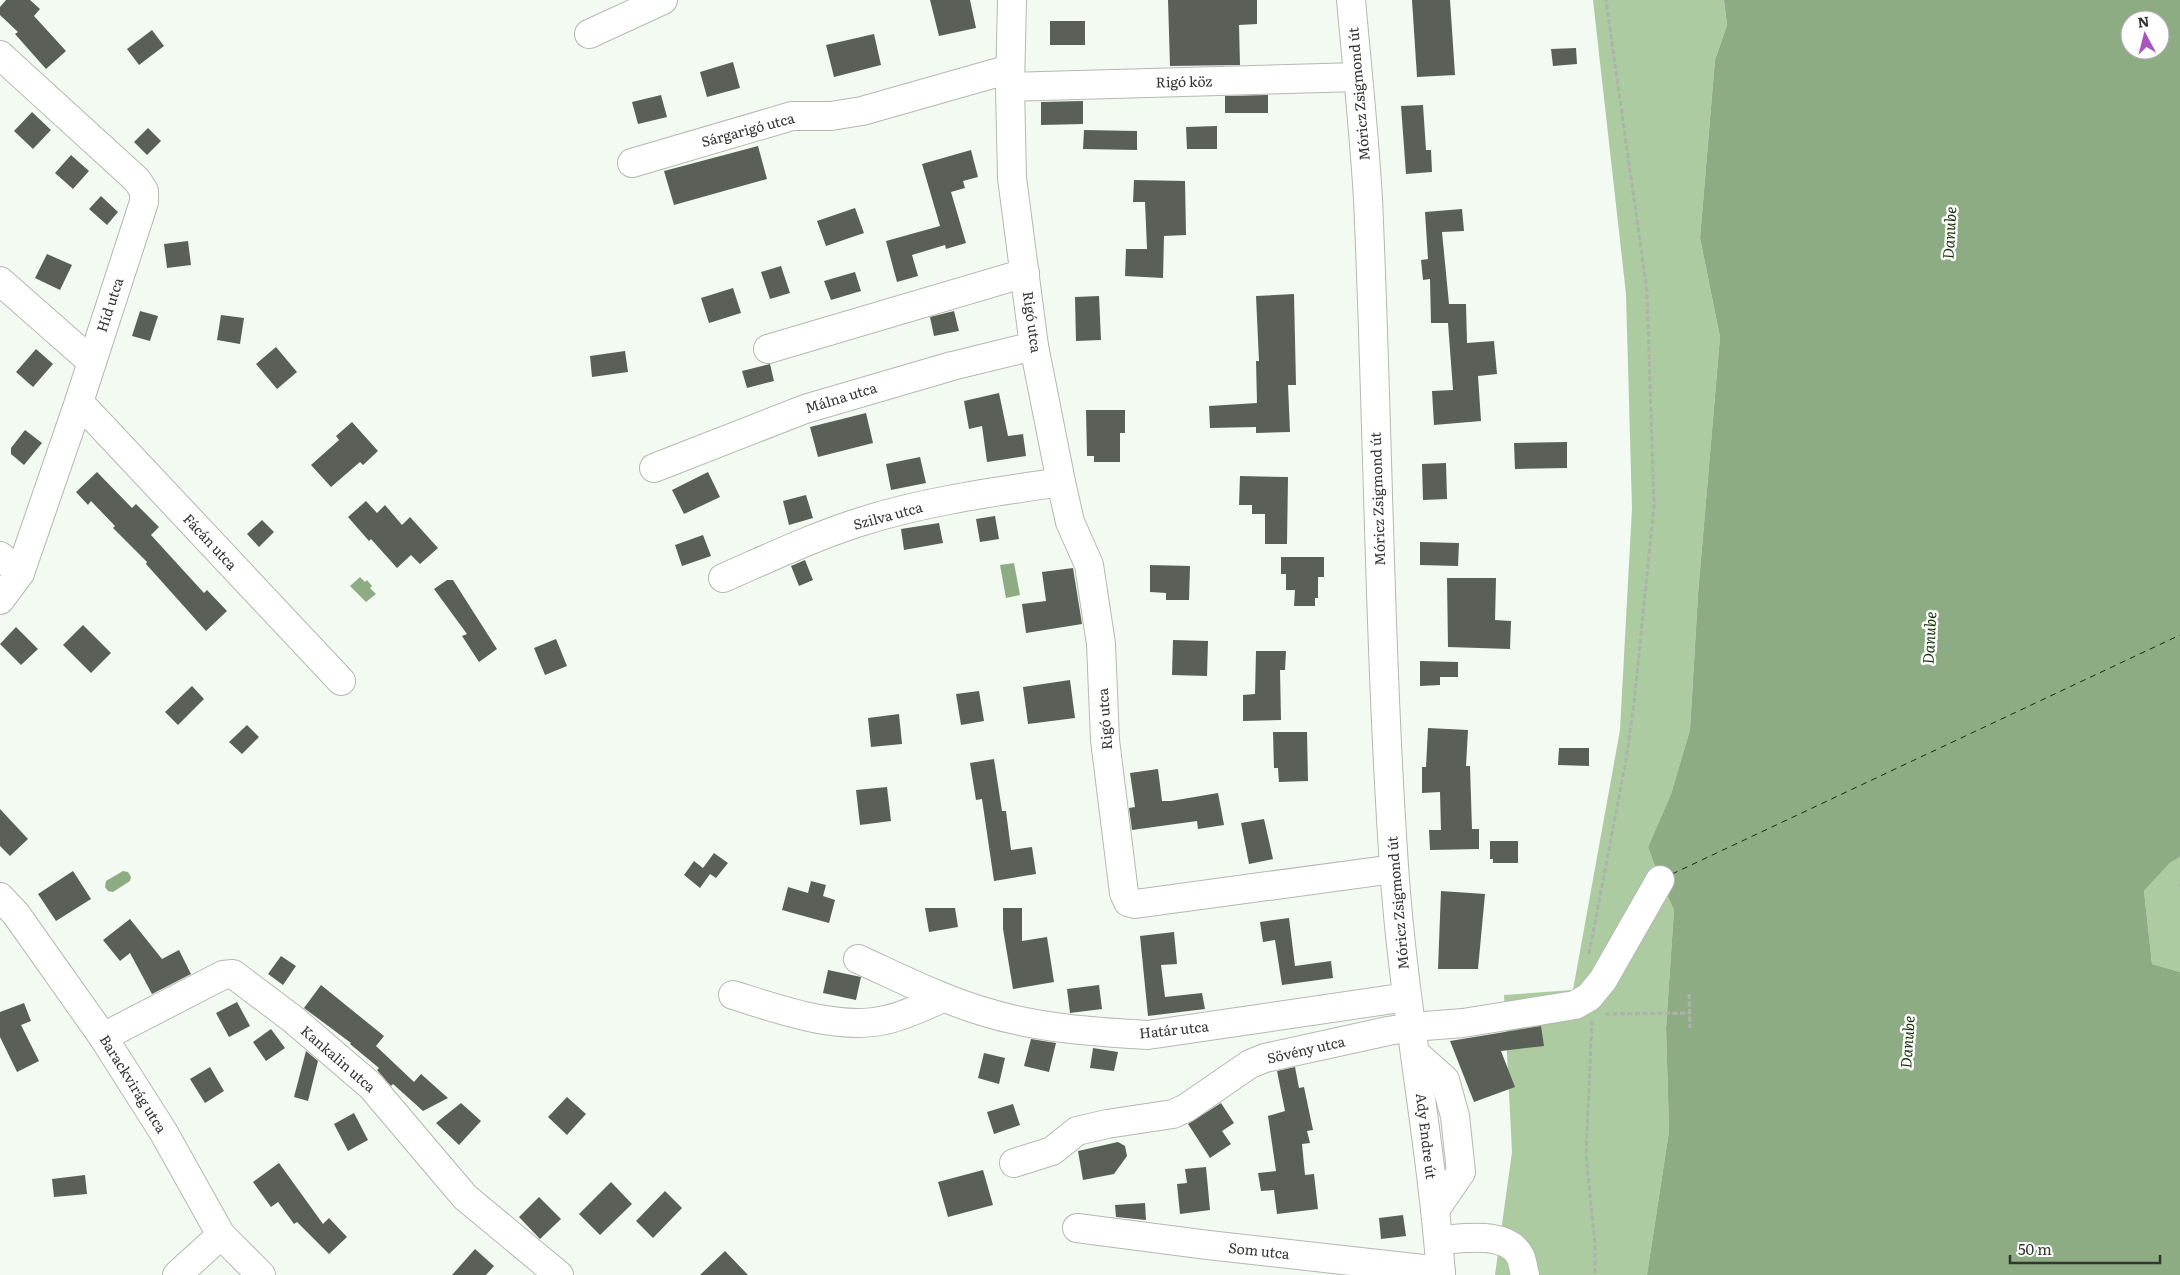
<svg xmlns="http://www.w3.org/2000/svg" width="2180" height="1275" font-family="Literata,serif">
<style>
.forest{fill:#accba1}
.water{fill:#8eac83;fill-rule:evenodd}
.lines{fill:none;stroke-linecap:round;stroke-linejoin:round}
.ferry{stroke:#143206;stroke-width:1;stroke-dasharray:6 5;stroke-linecap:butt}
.building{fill:#5a6058}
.minor-casing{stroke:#b3b9b1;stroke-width:30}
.major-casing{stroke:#b3b9b1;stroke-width:30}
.path{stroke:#adb2ab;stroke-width:3;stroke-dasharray:5 2.5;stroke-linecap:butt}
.minor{stroke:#fff;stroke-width:28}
.major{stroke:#fff;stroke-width:28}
.labels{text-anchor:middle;stroke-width:5;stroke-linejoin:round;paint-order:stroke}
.street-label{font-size:14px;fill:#323531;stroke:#fff}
.water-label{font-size:15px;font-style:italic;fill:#143206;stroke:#fff}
</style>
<rect width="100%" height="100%" fill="#f3faf1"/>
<g class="forest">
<polygon points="1593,0 1724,0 1727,25 1715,60 1700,238 1720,337 1698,594 1690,730 1671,794 1648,847 1660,880 1674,910 1666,1028 1669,1131 1647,1275 1495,1275 1512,1152 1504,995 1573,990 1620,730 1632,508 1626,294"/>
<polygon points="2180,857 2180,972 2152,964 2144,891 2170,863"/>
</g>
<g class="water">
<path d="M 1724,0 L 2180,0 L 2180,857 L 2170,863 L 2144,891 L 2152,964 L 2180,972 L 2180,1275 L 1647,1275 L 1669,1131 L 1666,1028 L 1674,910 L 1660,880 L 1648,847 L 1671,794 L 1690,730 L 1698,594 L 1720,337 L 1700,238 L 1715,60 L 1727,25 ZM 2130,20 L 2160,20 L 2160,50 L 2130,50 Z"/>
<polygon points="1014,563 1020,595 1006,598 1000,565"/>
<polygon points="360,577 365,582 367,580 372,586 370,588 376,594 366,602 350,586"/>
<polygon points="123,871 128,872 131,877 130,881 113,892 108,891 105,887 106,881"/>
</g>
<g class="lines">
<polyline class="ferry" points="1672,874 2180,635"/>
</g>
<g class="building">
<polygon points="6,0 30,0 40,9 34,16 66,51 46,69 15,34 18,32 0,15 0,7"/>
<polygon points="930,0 970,0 976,28 939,36"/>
<polygon points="1168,0 1257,0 1257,24 1239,25 1240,65 1170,66"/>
<polygon points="1412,0 1450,0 1455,75 1417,77"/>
<rect x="1050" y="21" width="35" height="24"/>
<polygon points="152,30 164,46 139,65 127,49"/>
<polygon points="874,34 881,65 834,77 826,45"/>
<polygon points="1576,48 1577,64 1553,66 1551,49"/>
<polygon points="733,62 740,88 707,97 700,72"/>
<polygon points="661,95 667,117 638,124 632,102"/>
<polygon points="1268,95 1268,113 1225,113 1225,96"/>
<polygon points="1083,101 1083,124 1041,125 1041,102"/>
<polygon points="1423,105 1426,150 1431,150 1432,172 1406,174 1401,106"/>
<polygon points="32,112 51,130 33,149 14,131"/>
<polygon points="1217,126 1217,149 1187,149 1186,127"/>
<polygon points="148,128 161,141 147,155 134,142"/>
<polygon points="1084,130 1137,131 1137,150 1083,149"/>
<polygon points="758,146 767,179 674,205 664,171"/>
<polygon points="971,150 978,177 963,181 965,188 951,192 966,243 946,249 945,245 912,255 918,276 897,282 886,241 940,226 922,164"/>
<polygon points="71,155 89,171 73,189 55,173"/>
<polygon points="1134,180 1185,181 1186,235 1164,236 1163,278 1125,276 1126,249 1147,249 1145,202 1133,202"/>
<polygon points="101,196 118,212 107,225 89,209"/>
<polygon points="855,208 864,233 826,246 817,221"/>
<polygon points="1462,209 1464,231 1442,232 1449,304 1466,304 1467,343 1494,341 1497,374 1478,376 1481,421 1434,425 1432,391 1453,390 1448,323 1431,323 1430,279 1423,280 1421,260 1428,259 1425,212"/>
<polygon points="188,241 191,265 167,268 164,244"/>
<polygon points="47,254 72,265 60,290 35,278"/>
<polygon points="781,266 790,293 770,299 761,272"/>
<polygon points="855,272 861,291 831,300 824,281"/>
<polygon points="733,288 741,313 709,323 701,298"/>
<polygon points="1294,294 1296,385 1288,385 1290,432 1256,433 1256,427 1210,428 1209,406 1257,403 1256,361 1259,361 1256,296"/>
<polygon points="1099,296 1101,340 1076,341 1075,297"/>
<polygon points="140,311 158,316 150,341 132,336"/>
<polygon points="954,311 959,331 934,336 930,317"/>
<polygon points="221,315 244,318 240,344 217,340"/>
<polygon points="276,347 297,372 277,389 256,364"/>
<polygon points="36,349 53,364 33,387 16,372"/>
<polygon points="625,351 628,372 592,377 590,356"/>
<polygon points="770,364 774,381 747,388 742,371"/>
<polygon points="999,393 1008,436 1023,434 1026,456 987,462 982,426 969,429 964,401"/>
<polygon points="1086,410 1125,410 1125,433 1120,433 1120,462 1094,462 1094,456 1087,456"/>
<polygon points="866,413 873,443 818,457 810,427"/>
<polygon points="352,422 378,451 363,465 360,462 331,487 311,465 339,440 336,436"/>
<polygon points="25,430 42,443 24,465 11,454 11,448"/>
<polygon points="1567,442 1567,468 1515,469 1514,443"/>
<polygon points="920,457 926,483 891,490 886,464"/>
<polygon points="1446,463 1447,499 1423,500 1422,464"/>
<polygon points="97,472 132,508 136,504 159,527 151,535 204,593 207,590 227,611 206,631 146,564 147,562 113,528 115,526 91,501 88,505 76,492"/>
<polygon points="708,472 720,497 684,514 672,490"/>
<polygon points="1240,476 1288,477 1287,544 1265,544 1265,514 1252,514 1252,505 1239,505"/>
<polygon points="806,495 813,518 789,525 783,501"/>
<polygon points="366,501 377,513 385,505 402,525 410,517 438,548 420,564 411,555 397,568 371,539 369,541 348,517"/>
<polygon points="995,516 999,539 980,542 976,519"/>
<polygon points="262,520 274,532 259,547 247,534"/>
<polygon points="939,523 943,543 904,550 901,529"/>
<polygon points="703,535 711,556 682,566 675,545"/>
<polygon points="1420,542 1459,543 1458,566 1420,565"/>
<polygon points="1281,557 1324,557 1324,577 1318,577 1318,598 1315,598 1315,606 1294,606 1295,590 1286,590 1286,574 1281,574"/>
<polygon points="805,560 813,580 799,586 791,566"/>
<polygon points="1150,565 1190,566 1189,600 1166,600 1166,593 1150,592"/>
<polygon points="1073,568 1082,624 1026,633 1022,604 1046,601 1042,572"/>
<polygon points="1447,578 1496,578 1495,620 1511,621 1510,649 1448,647"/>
<polygon points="447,580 453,580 497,649 479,662 462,636 467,634 434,589"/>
<polygon points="83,625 111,653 91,673 63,645"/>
<polygon points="16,627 38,649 21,665 0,644"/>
<polygon points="556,639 567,666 545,675 534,648"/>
<polygon points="1173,640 1208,641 1207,676 1172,675"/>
<polygon points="1256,651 1286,651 1285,670 1280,670 1281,720 1243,721 1243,695 1255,694"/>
<polygon points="1420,661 1458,662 1458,677 1440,677 1440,685 1420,686"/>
<polygon points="1070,680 1075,718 1028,724 1023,687"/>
<polygon points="192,686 204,699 178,725 165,712"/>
<polygon points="979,691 984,721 961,725 956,694"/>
<polygon points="899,714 902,744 871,747 868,718"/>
<polygon points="247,725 259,737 242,754 229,742"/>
<polygon points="1428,728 1468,730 1466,766 1470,766 1472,829 1479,829 1479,849 1430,850 1429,830 1441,830 1440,792 1422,793 1422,767 1426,767"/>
<polygon points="1273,732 1307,732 1308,781 1279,782 1278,768 1274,768"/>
<polygon points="1559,748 1589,748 1589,766 1558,765"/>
<polygon points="994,759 1002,811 1006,811 1011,850 1032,847 1036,874 994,881 982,799 976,800 970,763"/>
<polygon points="1158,769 1162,801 1171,801 1218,793 1224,825 1198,829 1197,821 1132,830 1129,808 1135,807 1130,773"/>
<polygon points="887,787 891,821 860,825 856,790"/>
<polygon points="0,809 28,839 10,856 0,846"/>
<polygon points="1264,819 1273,859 1249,864 1241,823"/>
<polygon points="1490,841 1518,841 1518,863 1493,863 1493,859 1490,859"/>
<polygon points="714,853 728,863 716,878 710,874 700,888 684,875 694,861 703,868"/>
<polygon points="73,871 91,899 56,921 38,894"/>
<polygon points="811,881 826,885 823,896 835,900 829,923 782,910 788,887 808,893"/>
<polygon points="1441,891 1485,894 1478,969 1438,969"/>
<polygon points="925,908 955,908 958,927 929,932"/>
<polygon points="1003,908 1022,908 1022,941 1047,937 1054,982 1013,989 1003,929"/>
<polygon points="1289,918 1295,966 1331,961 1333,978 1282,985 1275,940 1263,942 1260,922"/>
<polygon points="130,919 162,959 179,950 191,974 152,994 130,953 120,961 103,940"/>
<polygon points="1174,932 1177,964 1161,965 1165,997 1202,993 1205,1009 1148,1016 1140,936"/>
<polygon points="281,956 296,966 283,985 268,974"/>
<polygon points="828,970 861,977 856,1000 823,993"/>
<polygon points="321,985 384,1036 376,1046 414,1082 421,1074 448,1098 423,1111 393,1084 391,1086 377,1070 379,1068 350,1044 351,1043 304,1008"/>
<polygon points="1099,985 1102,1009 1070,1013 1067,989"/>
<polygon points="237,1002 250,1026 229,1037 216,1013"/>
<polygon points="24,1003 31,1021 21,1025 39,1061 17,1072 0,1037 0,1012"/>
<polygon points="1541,1026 1544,1046 1501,1051 1515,1087 1474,1102 1450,1041"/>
<polygon points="271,1029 285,1048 266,1061 253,1042"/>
<polygon points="1031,1039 1056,1043 1049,1072 1024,1066"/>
<polygon points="1093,1048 1118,1052 1114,1071 1090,1068"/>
<polygon points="306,1051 318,1061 308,1101 294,1097"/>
<polygon points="984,1053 1005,1058 999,1084 978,1078"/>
<polygon points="210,1067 224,1091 205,1103 190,1079"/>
<polygon points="1295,1067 1299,1088 1304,1087 1313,1130 1307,1131 1310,1143 1302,1144 1305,1175 1314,1174 1318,1209 1277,1214 1274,1190 1261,1191 1258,1173 1276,1171 1268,1116 1285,1111 1277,1071"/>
<polygon points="567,1097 586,1114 567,1135 548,1117"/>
<polygon points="461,1103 481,1121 459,1145 436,1123"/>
<polygon points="1221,1103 1234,1123 1222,1131 1231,1144 1210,1158 1188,1124"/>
<polygon points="1013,1104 1020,1125 994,1134 987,1112"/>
<polygon points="354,1113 368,1140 348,1151 334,1124"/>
<polygon points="1118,1142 1125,1146 1127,1156 1114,1174 1083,1180 1078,1151"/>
<polygon points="279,1163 323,1224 329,1218 347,1237 329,1254 297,1222 294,1224 278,1202 271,1207 253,1182"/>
<polygon points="1206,1167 1210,1210 1180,1214 1177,1184 1187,1183 1185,1169"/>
<polygon points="983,1170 993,1205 948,1217 938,1182"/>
<polygon points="85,1175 87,1194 54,1197 52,1179"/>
<polygon points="611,1182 632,1204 600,1235 579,1214"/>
<polygon points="665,1191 682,1208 653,1238 636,1221"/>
<polygon points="539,1197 561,1219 540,1239 519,1217"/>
<polygon points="1145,1203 1146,1220 1116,1217 1115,1205"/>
<polygon points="1403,1215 1406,1236 1381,1239 1379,1218"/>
<polygon points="475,1249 494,1266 486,1275 452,1275"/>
<polygon points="725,1251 748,1275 700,1275"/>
</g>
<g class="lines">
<defs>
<g id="minor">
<polyline points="1012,0 1010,87 1012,178 1034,346 1061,482 1070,522 1089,565 1101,644 1105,740 1124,893 1128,902 1135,904 1394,869"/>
<polyline points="589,34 663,0"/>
<polyline points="0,55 137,180 144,191 144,202 79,402 20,573 0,600"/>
<polyline points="1010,87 1358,77"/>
<polyline points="632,163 792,116 831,116 862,111 1010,69"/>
<polyline points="0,281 92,362"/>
<polyline points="768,349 1025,273"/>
<polyline points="79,402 341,681"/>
<polyline points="654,468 805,409 952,366 1034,346"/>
<polyline points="0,556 20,573"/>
<path d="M 723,578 C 769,558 813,537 860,522 C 925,501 994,492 1061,482"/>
<polyline points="0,897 16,914 103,1037 164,1133 221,1235 261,1275"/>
<path d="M 858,959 C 900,978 941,999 985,1012 C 1037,1028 1094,1032 1148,1035 L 1407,997"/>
<path d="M 733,995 C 778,1009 838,1031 885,1020 C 905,1016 924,1006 943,998"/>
<polyline points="103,1037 223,975 233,974 294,1020 371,1086 465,1197 559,1275"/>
<polyline points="1416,1054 1445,1080 1455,1116 1461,1172 1435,1210"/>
<polyline points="1014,1163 1052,1151 1077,1131 1107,1124 1173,1114 1186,1108 1250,1064 1265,1058 1388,1031 1412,1027 1463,1023 1575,1005 1589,997 1603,980 1660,880"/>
<polyline points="1077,1228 1208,1245 1441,1271"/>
<path d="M 1439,1240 C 1462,1239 1507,1230 1520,1256 C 1523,1261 1523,1269 1525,1275"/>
<polyline points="177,1275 221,1235"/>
</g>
<path id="major" d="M 1351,0 C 1357,66 1364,132 1368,199 C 1378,421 1379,644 1394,866 C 1403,1003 1431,1138 1441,1275"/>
</defs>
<use href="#minor" class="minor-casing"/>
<use href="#major" class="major-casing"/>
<g class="path">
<polyline points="2179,885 2180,885"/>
<polyline points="1589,954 1626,760 1634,703 1654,506 1647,291 1606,0"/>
<polyline points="1689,994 1690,1028"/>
<polyline points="1605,1014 1689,1013"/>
<polyline points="1592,1021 1586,1155 1595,1245 1595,1275"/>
</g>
<use href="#minor" class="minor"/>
<use href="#major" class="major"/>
</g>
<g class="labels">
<g class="street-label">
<text transform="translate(1184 82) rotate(-1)" y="5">Rigó köz</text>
<text transform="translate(1359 94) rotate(-95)" y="5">Móricz Zsigmond út</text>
<text transform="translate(748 130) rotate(-15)" y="5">Sárgarigó utca</text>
<text transform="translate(110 305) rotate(-72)" y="5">Híd utca</text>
<text transform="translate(1032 322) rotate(82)" y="5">Rigó utca</text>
<text transform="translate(841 398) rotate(-17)" y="5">Málna utca</text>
<text transform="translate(1378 499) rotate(-92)" y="5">Móricz Zsigmond út</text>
<text transform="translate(888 516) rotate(-15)" y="5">Szilva utca</text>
<text transform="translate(210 542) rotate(47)" y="5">Fácán utca</text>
<text transform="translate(1105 719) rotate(-94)" y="5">Rigó utca</text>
<text transform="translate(1398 903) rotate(-95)" y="5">Móricz Zsigmond út</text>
<text transform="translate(1174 1030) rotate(-6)" y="5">Határ utca</text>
<text transform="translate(1306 1050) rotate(-13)" y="5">Sövény utca</text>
<text transform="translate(338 1059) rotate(41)" y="5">Kankalin utca</text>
<text transform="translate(133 1084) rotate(58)" y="5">Barackvirág utca</text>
<text transform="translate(1426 1136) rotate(83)" y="5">Ady Endre út</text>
<text transform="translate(1259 1251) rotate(6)" y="5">Som utca</text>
</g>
<g class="water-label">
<text transform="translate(1950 233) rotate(-87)" y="5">Danube</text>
<text transform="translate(1930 638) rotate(-87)" y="5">Danube</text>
<text transform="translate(1908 1042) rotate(-86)" y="5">Danube</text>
</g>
</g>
<g transform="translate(2145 35) rotate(353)"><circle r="24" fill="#ffffff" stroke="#adaead"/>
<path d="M0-4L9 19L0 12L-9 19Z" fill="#a854c2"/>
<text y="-8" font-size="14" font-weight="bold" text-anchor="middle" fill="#323531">N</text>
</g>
<path d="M2010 1255v8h150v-8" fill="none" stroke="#323531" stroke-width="2.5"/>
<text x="2018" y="1255" font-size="15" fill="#323531" stroke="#ffffff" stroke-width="4" paint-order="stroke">50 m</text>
</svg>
